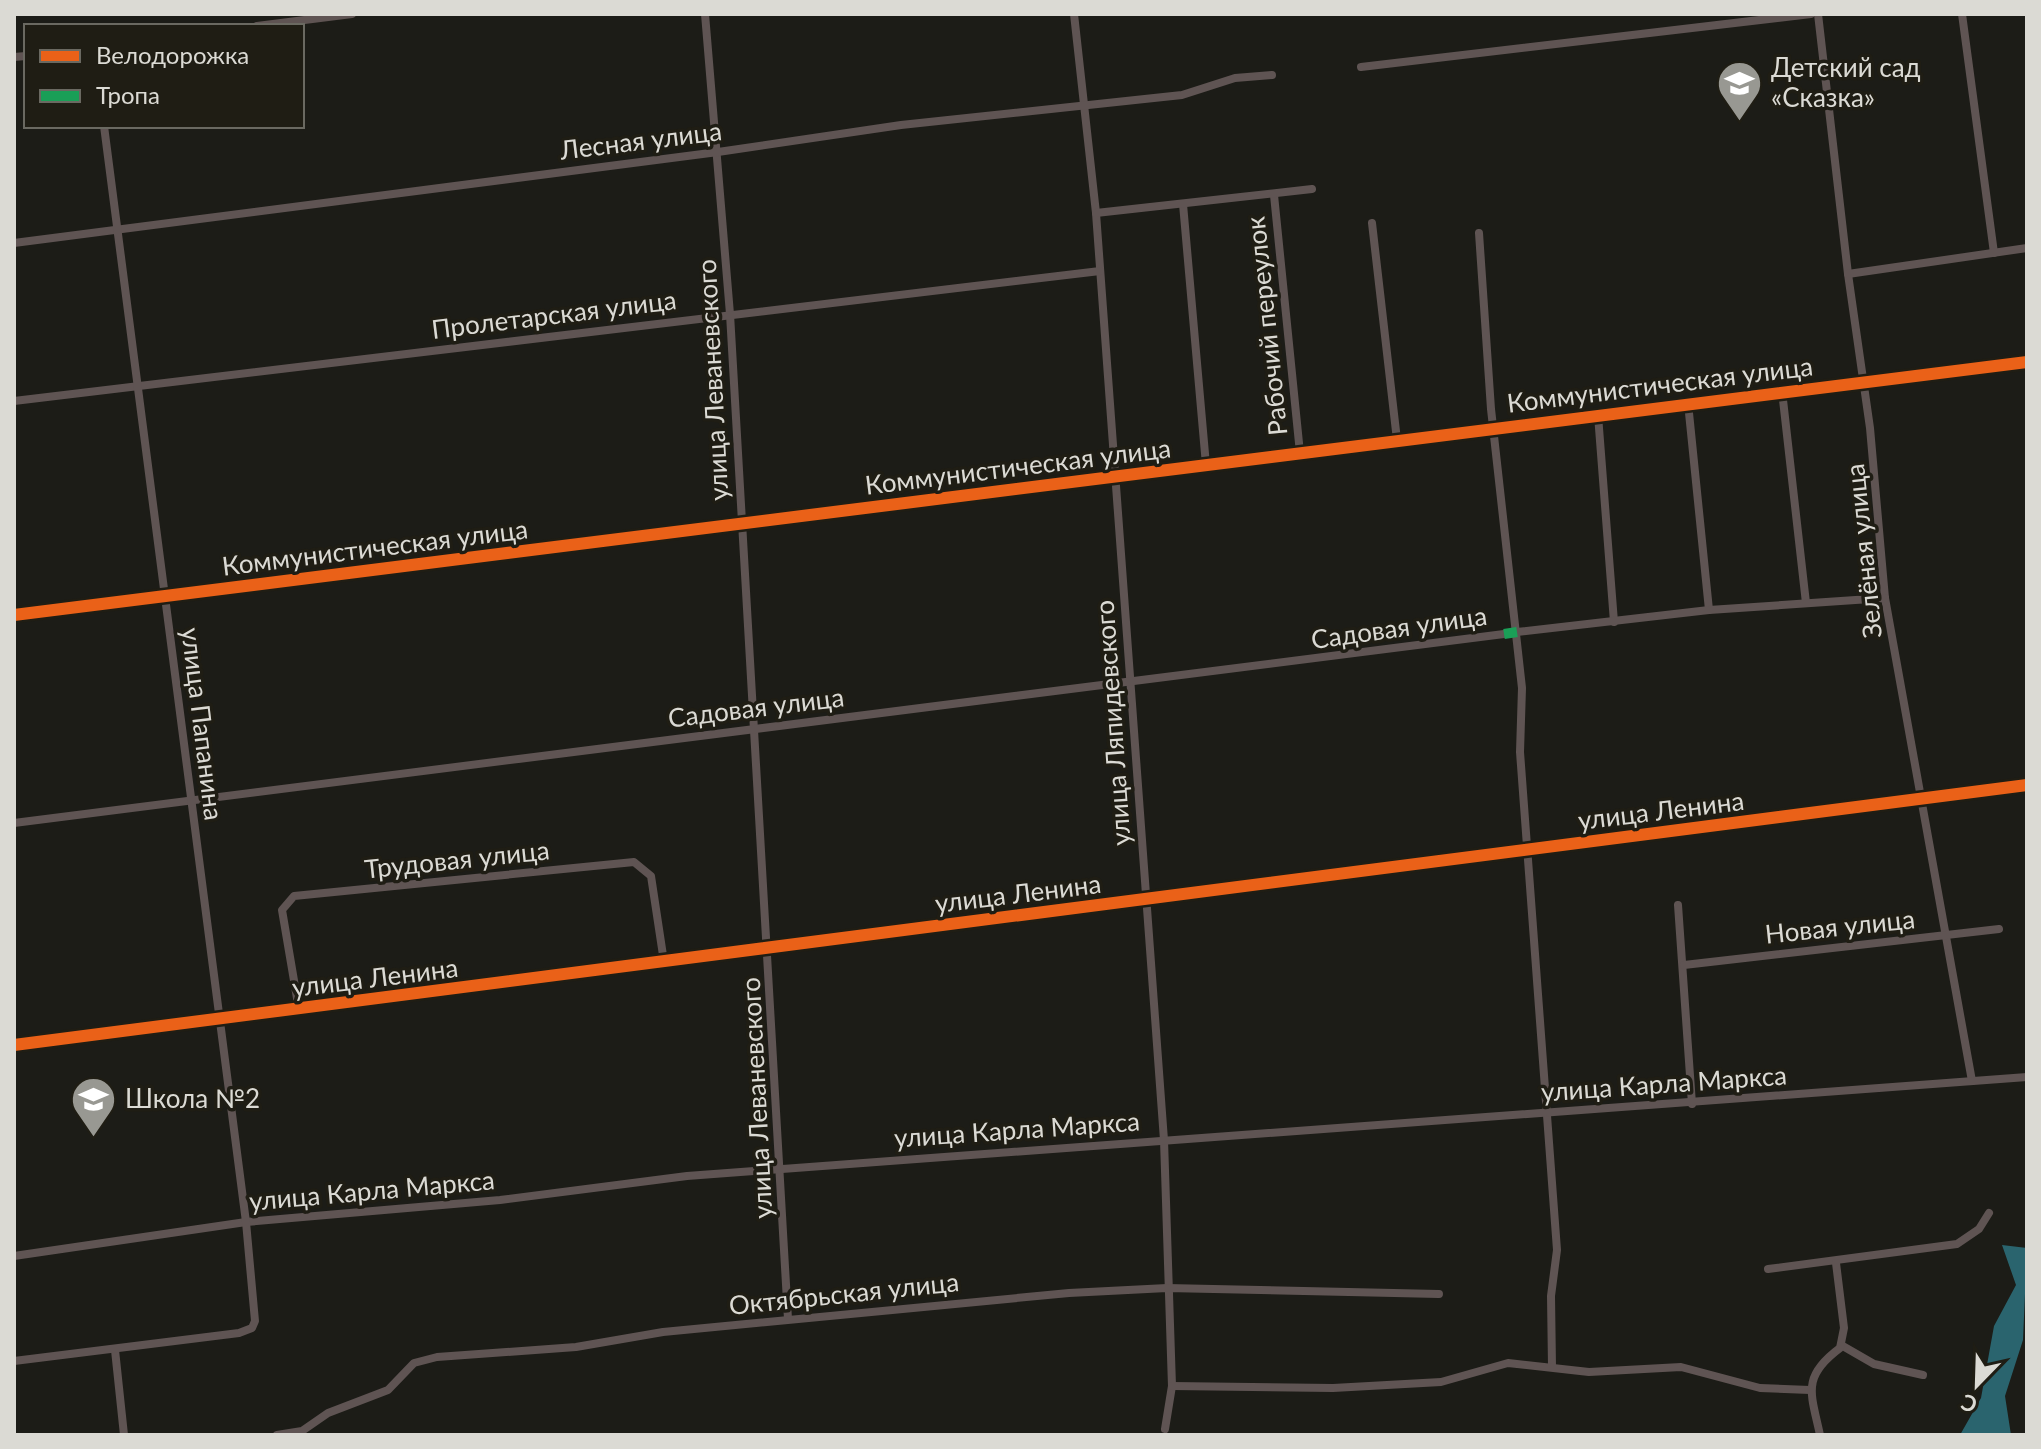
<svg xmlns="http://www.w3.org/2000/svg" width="2041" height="1449" font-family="Lato,sans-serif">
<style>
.water{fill:#2a646e}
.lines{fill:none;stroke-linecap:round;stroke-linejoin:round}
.street{stroke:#5f5453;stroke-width:8}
.secondary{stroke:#625754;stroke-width:12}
.quiet{stroke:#1a9f57;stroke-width:10;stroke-dasharray:20 10;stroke-linecap:butt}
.cycleway-casing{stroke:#1f1d14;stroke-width:17}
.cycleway{stroke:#ea6118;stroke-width:12}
.labels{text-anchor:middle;stroke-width:7;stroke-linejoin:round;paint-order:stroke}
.poi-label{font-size:26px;fill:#dbdad4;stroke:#1f1d14;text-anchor:start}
.street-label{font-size:26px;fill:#dbdad4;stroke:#1f1d14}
</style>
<rect width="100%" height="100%" fill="#1c1c17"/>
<polygon class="water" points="2002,1245 2027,1248 2023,1340 2005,1396 2011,1435 1960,1435 1981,1398 1994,1326 2016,1285"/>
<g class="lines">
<g class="street">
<polyline points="705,14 730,314 788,1319"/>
<polyline points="1074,14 1096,213 1164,1140 1172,1386 1165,1429"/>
<polyline points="1818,14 1848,274 1870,428 1885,598 1972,1081"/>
<polyline points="1962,14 1994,253"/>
<polyline points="257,26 352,14"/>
<polyline points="14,57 26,56"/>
<polyline points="1361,67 1811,14"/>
<polyline points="1274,195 1300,453"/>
<polyline points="1183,204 1206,465"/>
<polyline points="1096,213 1312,189"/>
<polyline points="1372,223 1397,440"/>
<polyline points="1479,233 1491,409 1522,688 1520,752 1557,1250 1551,1296 1552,1367"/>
<polyline points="14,243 718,152 901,125 1182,95 1235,78 1272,75"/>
<polyline points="1848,274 2027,248"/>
<polyline points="1782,391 1806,603"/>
<polyline points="14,401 1100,271"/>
<polyline points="1688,403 1709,610"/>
<polyline points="1598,415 1614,622"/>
<polyline points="1517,632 1709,610 1885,598"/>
<polyline points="14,823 1504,634"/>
<polyline points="1678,905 1692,1104"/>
<polyline points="1684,965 1999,929"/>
<polyline points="299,1010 282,910 294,896 634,862 651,876 664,962"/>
<polyline points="14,1045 2027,785"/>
<polyline points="14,1256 246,1222 500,1200 687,1176 2027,1077"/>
<polyline points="1768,1269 1957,1244 1979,1229 1989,1213"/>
<polyline points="1841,1345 1874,1364 1923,1375"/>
<polyline points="115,1350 124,1435"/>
<polyline points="14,1361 239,1333 252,1328 255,1321 246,1222 104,126"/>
<polyline points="1172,1386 1333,1388 1441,1382 1508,1363 1589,1372 1681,1367 1760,1388 1810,1390"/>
<polyline points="277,1435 302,1431 328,1413 388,1390 414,1363 437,1357 576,1347 663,1332 1069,1293 1167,1288 1439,1294"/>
<path d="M 1820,1435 C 1811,1393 1801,1377 1840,1348 L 1844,1328 L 1836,1263"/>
</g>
<polyline class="secondary" points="14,615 2027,362"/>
<polyline class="quiet" points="1504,634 1517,632"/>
<defs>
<g id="cycleway">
<polyline points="14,615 2027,362"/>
<polyline points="14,1045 2027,785"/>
</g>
</defs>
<use href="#cycleway" class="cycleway-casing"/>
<use href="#cycleway" class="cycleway"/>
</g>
<defs>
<symbol id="school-pin" viewBox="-11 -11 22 30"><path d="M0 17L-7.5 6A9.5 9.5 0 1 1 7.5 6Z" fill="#989892" stroke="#1f1d14"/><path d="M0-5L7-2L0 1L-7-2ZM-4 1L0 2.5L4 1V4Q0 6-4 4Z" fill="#fff"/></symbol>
</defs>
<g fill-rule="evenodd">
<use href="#school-pin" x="1714" y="58" width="51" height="69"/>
<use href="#school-pin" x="68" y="1074" width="51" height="69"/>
</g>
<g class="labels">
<g class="poi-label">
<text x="1771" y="77">Детский сад<tspan x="1771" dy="30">«Сказка»</tspan></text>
<text x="125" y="1108">Школа №2</text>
</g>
<g class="street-label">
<text transform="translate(641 141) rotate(-7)" y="9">Лесная улица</text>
<text transform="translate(554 315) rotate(-7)" y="9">Пролетарская улица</text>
<text transform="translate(1267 326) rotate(-96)" y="9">Рабочий переулок</text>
<text transform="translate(713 380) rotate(-93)" y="9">улица Леваневского</text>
<text transform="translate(1660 385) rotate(-7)" y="9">Коммунистическая улица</text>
<text transform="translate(1018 467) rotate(-7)" y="9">Коммунистическая улица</text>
<text transform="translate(375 548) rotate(-7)" y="9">Коммунистическая улица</text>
<text transform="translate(1864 551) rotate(-96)" y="9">Зелёная улица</text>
<text transform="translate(1399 628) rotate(-8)" y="9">Садовая улица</text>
<text transform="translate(756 708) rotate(-7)" y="9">Садовая улица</text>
<text transform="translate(1113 723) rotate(-94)" y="9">улица Ляпидевского</text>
<text transform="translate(202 724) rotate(83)" y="9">улица Папанина</text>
<text transform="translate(1661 811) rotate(-7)" y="9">улица Ленина</text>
<text transform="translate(457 860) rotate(-6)" y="9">Трудовая улица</text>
<text transform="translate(1018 894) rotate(-7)" y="9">улица Ленина</text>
<text transform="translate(1840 927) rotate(-6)" y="9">Новая улица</text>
<text transform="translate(375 978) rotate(-7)" y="9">улица Ленина</text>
<text transform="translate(1664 1084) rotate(-4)" y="9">улица Карла Маркса</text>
<text transform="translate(757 1098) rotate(-93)" y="9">улица Леваневского</text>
<text transform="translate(1017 1130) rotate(-4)" y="9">улица Карла Маркса</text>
<text transform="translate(372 1191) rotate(-5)" y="9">улица Карла Маркса</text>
<text transform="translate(844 1294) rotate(-6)" y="9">Октябрьская улица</text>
</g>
</g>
<rect width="2041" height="1449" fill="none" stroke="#dbdad4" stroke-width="32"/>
<rect x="24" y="24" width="280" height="104" fill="#1f1d14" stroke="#6a6961" stroke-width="2"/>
<rect x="40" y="50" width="40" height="12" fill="#ea6118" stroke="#6a6961" stroke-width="2"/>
<text x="96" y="64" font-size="24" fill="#dbdad4">Велодорожка</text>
<rect x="40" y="90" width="40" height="12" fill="#1a9f57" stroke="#6a6961" stroke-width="2"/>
<text x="96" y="104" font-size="24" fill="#dbdad4">Тропа</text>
<g transform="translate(1977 1385) rotate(203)" stroke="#1f1d14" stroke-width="6" paint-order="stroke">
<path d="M0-6L14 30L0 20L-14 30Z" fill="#dbdad4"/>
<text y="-12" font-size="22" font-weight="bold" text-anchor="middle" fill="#dbdad4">С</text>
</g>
</svg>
